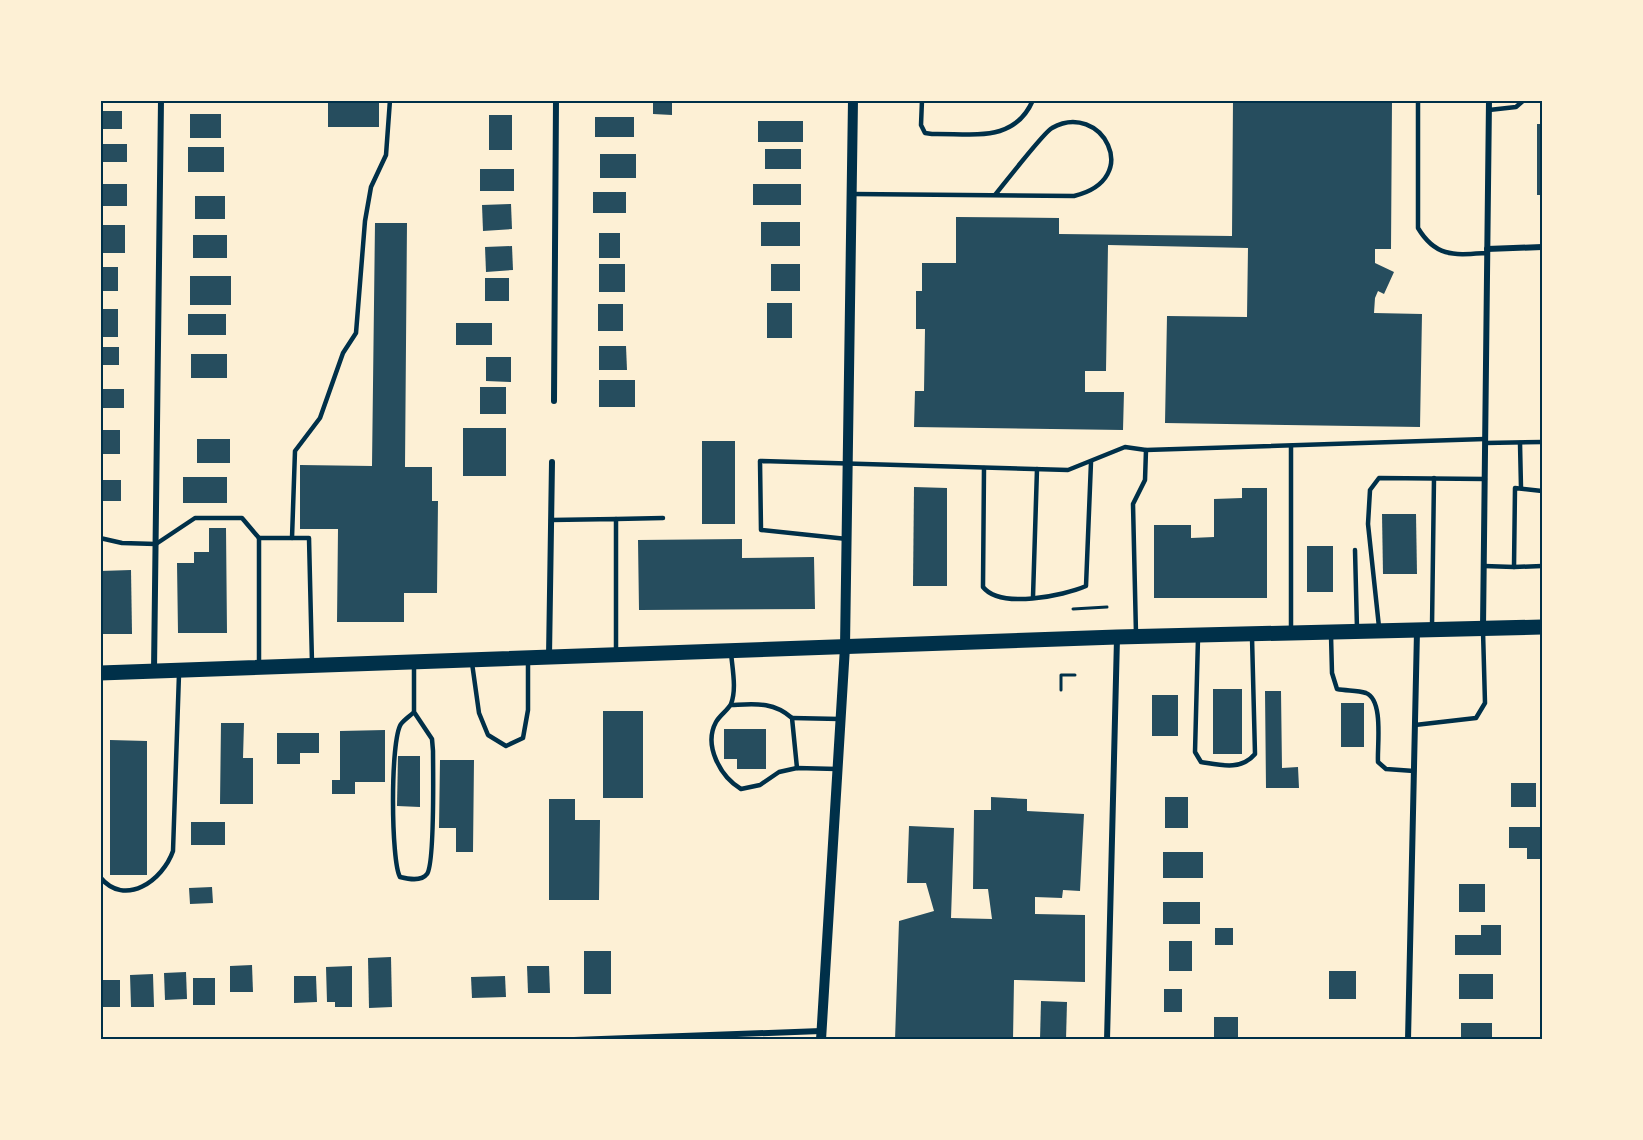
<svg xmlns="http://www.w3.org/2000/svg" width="1643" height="1140" font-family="Jost,sans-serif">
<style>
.building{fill:#264d5e}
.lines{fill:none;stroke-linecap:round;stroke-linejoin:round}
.path{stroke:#003049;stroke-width:3}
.service{stroke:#003049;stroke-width:4.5}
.minor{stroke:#003049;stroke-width:6}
.tertiary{stroke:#003049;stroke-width:10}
.primary{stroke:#003049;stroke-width:15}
.neatline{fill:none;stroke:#003049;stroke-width:2}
</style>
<rect width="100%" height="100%" fill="#fdf0d5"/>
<g class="building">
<rect x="328" y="100" width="51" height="27"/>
<polygon points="653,100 672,100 672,115 653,114"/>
<polygon points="1233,100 1392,100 1391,249 1375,249 1375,263 1394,272 1384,294 1378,291 1375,298 1374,313 1422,314 1420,427 1165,423 1167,316 1247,317 1248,248 1108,245 1106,371 1085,371 1085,392 1124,392 1123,430 914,427 915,391 924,391 925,329 916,329 916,291 922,291 922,263 956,263 956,217 1059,218 1059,234 1232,236"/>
<rect x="100" y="111" width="22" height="18"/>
<rect x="190" y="114" width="31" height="24"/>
<rect x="489" y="115" width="23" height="35"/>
<rect x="595" y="117" width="39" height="20"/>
<rect x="758" y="121" width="45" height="21"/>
<rect x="1537" y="124" width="5" height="71"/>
<rect x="100" y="144" width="27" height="18"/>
<rect x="188" y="147" width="36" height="25"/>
<rect x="765" y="149" width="36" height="20"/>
<rect x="600" y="154" width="36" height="24"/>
<rect x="480" y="169" width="34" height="22"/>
<rect x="100" y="184" width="27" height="22"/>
<rect x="753" y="184" width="48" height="21"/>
<rect x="593" y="192" width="33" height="21"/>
<rect x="195" y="196" width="30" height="23"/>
<polygon points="511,204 512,229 483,231 482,205"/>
<rect x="761" y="222" width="39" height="24"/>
<polygon points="375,223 407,223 405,467 432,467 432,501 438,501 437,593 404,593 404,622 337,622 338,529 300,529 300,465 372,466"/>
<rect x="100" y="225" width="25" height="28"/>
<rect x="599" y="233" width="21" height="25"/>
<rect x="193" y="235" width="34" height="23"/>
<polygon points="512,246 513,270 486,272 485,247"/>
<rect x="599" y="264" width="26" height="28"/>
<rect x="771" y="264" width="29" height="27"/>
<rect x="100" y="267" width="18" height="24"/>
<rect x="190" y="276" width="41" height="29"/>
<rect x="485" y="278" width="24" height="23"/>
<rect x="767" y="303" width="25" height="35"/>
<rect x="598" y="304" width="25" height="27"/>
<rect x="100" y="309" width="18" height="28"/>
<rect x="188" y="314" width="38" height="21"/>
<rect x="456" y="323" width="36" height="22"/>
<polygon points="599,346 626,346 627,370 599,370"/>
<rect x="100" y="347" width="19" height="18"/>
<rect x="191" y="354" width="36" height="24"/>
<polygon points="486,357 511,357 511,382 486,381"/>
<rect x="599" y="380" width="36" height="27"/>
<rect x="480" y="387" width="26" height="27"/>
<rect x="100" y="389" width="24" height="19"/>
<rect x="463" y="428" width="43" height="48"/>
<rect x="100" y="430" width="20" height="24"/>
<rect x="197" y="439" width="33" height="24"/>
<rect x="702" y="441" width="33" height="83"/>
<rect x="183" y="477" width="44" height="26"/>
<rect x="100" y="480" width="21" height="21"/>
<polygon points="914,487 947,488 947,586 913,586"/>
<polygon points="1242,488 1267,488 1267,598 1154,598 1154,525 1191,525 1191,538 1214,537 1214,499 1242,498"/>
<polygon points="1382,514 1416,514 1417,574 1383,574"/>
<polygon points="209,528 226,528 227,633 178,633 177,563 194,563 194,552 209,552"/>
<polygon points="742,539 742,558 814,557 815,609 639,610 638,540"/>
<rect x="1307" y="546" width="26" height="46"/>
<polygon points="131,570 132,634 100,634 100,571"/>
<rect x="1213" y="689" width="29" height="65"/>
<polygon points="1265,691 1281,691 1282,768 1298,767 1299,788 1266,788"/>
<rect x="1152" y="695" width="26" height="41"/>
<rect x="1341" y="703" width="23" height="44"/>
<rect x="603" y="711" width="40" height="87"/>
<polygon points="221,723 244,723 243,758 253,758 253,804 220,804"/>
<polygon points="724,729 766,729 766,769 737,769 737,759 724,759"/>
<polygon points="385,730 385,782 355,782 355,794 332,794 332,780 340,780 340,731"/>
<polygon points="277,733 319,733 319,753 300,753 300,764 277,764"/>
<polygon points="110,740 147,741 147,875 110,875"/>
<polygon points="398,756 420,756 420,807 397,806"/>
<polygon points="440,760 474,760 473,852 456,852 456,828 439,828"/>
<rect x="1511" y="783" width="25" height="24"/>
<polygon points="991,797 1027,799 1027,811 1084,814 1080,891 1063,890 1062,898 1035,897 1035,914 1085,915 1085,982 1014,980 1013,1040 895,1040 899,921 934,911 926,883 907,883 909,826 954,828 951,918 992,919 988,889 973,889 974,810 991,810"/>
<rect x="1165" y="797" width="23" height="31"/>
<polygon points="549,799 575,799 575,820 600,820 599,900 549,900"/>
<rect x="191" y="822" width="34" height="23"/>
<polygon points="1509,827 1542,827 1542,859 1527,859 1527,848 1509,848"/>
<rect x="1163" y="852" width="40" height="26"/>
<rect x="1459" y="884" width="26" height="28"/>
<polygon points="212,887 213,903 190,904 189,888"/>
<rect x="1163" y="902" width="37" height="22"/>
<polygon points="1481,925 1501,925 1501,955 1455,955 1455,935 1481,935"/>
<rect x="1215" y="928" width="18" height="17"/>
<rect x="1169" y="941" width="23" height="30"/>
<rect x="584" y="951" width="27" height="43"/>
<polygon points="391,957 392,1007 369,1008 368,958"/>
<polygon points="252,965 253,992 230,992 230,966"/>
<polygon points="352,966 352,1007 335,1007 335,1002 327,1002 326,967"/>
<polygon points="527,966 549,966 550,993 528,993"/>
<rect x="1329" y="971" width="27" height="28"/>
<polygon points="186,972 187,999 165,1000 164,973"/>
<polygon points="153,974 154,1007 131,1007 130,975"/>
<rect x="1459" y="974" width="34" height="25"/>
<polygon points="294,976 316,976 317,1002 294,1003"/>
<polygon points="505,976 506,997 472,998 471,977"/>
<rect x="193" y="978" width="22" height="27"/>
<rect x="100" y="980" width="20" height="27"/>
<rect x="1164" y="989" width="18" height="23"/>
<polygon points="1041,1001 1067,1002 1066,1040 1040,1040"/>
<rect x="1214" y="1017" width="24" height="23"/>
<rect x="1461" y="1023" width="31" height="17"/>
</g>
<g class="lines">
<g class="path">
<polyline points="1073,609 1107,607"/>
<polyline points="1061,690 1061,675 1075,675"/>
</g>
<g class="service">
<path d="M 922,100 L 921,125 L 925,133 L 932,134 C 972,133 1014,144 1033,100"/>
<path d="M 1418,100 L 1418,228 C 1436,258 1455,255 1487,253"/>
<polyline points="1489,110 1516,107 1524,100"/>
<path d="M 853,194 L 1074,196 C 1145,179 1101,100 1052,128 C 1044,132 1004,184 995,195"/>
<polyline points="1485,443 1542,442"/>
<polyline points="1520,443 1521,488"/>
<path d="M 984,468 L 983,587 C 1000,609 1063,596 1086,586 L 1091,462"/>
<polyline points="1542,491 1515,488 1514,567 1542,566"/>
<polyline points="616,519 663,518"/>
<polyline points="551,520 616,519 616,652"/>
<polyline points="100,538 122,543 156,544 195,518 242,518 259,538"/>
<polyline points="292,538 295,451 320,418 343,353 356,333 365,221 371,187 386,155 390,100"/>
<polyline points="847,539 761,530 760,461 1068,470 1125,447 1146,450 1485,439"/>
<polyline points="1355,550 1357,629"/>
<polyline points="1484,566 1514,567"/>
<polyline points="1033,597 1037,469"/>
<polyline points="1379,627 1368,524 1370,490 1379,478 1485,479"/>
<polyline points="1432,627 1434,478"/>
<polyline points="1291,631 1291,446"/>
<polyline points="1136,634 1133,504 1145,480 1146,450"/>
<path d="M 1331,635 L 1332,673 L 1337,689 C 1347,691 1357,690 1366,693 C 1384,700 1377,746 1378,762 L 1386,769 L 1414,771"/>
<path d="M 1198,638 L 1195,752 L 1201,762 C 1220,765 1241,771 1255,754 L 1252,637"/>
<path d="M 731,652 C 732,667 737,689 731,704 C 728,710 720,715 716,722 C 703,746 721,777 741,789 L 760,785 L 779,772 L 797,768 L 837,769"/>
<polyline points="472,663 479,713 488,735 506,746 523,738 528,710 528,660"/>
<polyline points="259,664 259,538 309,538 312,663"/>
<path d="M 414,665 L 414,712 L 432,739 L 433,751 C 433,770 435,863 427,874 C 421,882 408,879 400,877 C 391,862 390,740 401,724 C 404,720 410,716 414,712"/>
<path d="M 731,705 C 754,704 773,701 792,718 L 797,768"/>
<polyline points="792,718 840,719"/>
<polyline points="1415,725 1476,718 1485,703 1483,631"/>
<path d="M 100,877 C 125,908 163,880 173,851 L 179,674"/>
</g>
<g class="minor">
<polyline points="1487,249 1542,247"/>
<polyline points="554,401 556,100"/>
<polyline points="1483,628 1489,100"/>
<polyline points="549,657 552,462"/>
<polyline points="154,671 161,100"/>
<polyline points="574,1040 821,1031"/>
<polyline points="1107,1040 1117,638"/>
<polyline points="1408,1040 1417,631"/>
</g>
<polyline class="tertiary" points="821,1040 845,647 853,100"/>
<polyline class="primary" points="100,673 1117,637 1542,627"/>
</g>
<rect width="1643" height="1140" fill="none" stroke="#fdf0d5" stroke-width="204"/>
<rect x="102" y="102" width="1439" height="936" class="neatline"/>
</svg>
